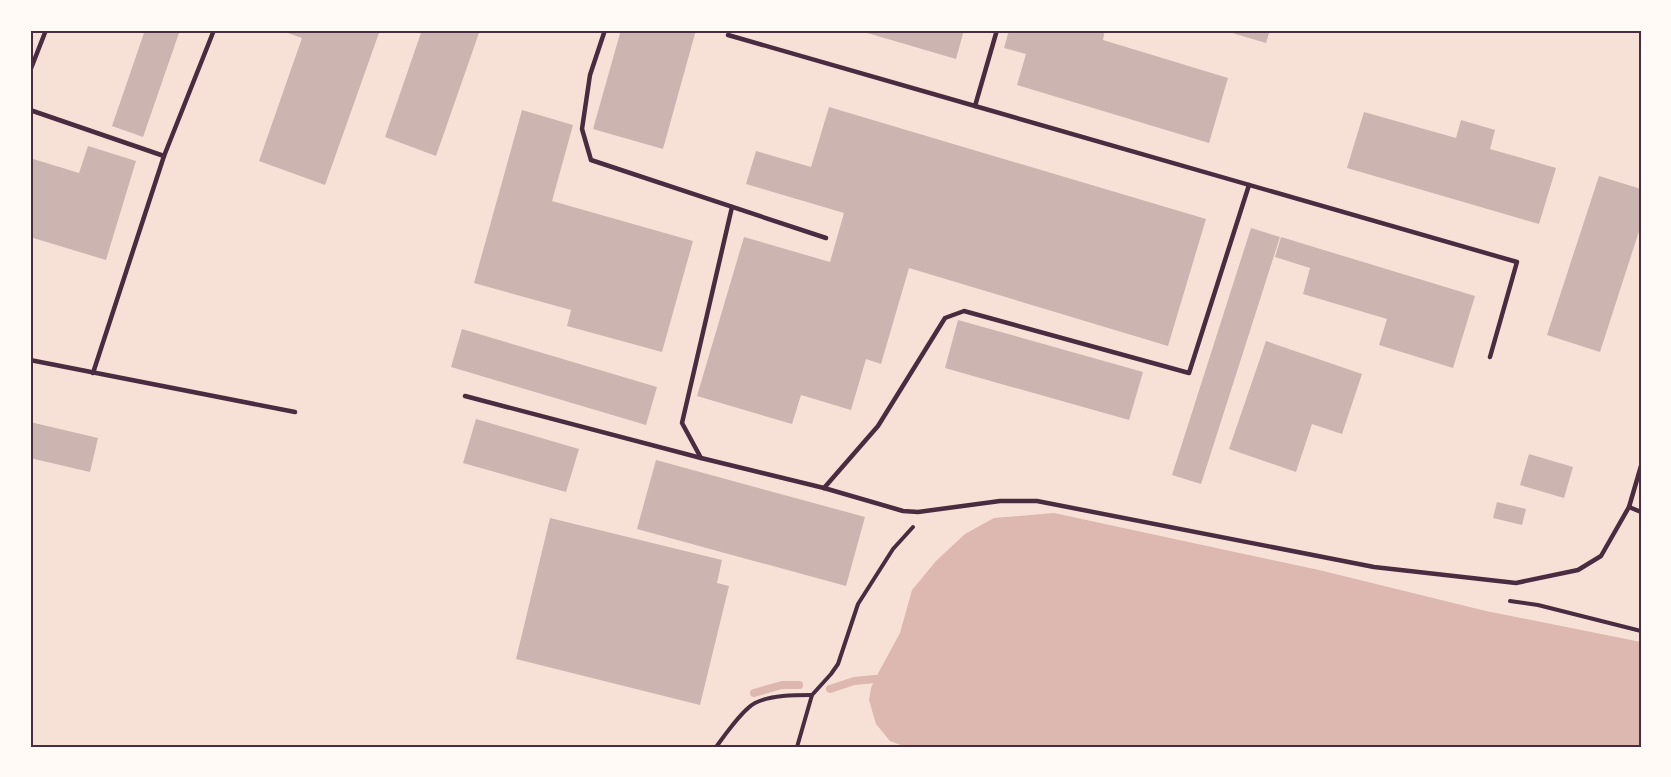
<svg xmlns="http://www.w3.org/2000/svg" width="1671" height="777" font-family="'DejaVu Sans',sans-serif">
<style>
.water{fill:#dcb8b0}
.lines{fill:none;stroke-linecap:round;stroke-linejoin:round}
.stream{stroke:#dcb8b0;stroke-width:8}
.building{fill:#ccb4b1}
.path{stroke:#4a2c40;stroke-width:4}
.service{stroke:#4a2c40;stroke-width:4.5}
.neatline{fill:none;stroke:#4a2c40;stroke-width:2}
</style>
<rect width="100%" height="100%" fill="#f7e1d7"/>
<polygon class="water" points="1054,513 1319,570 1486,611 1641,642 1641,747 906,747 890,741 876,724 869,700 871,688 875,679 900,633 912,590 936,561 965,534 994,518"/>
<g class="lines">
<g class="stream">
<polyline points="830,689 854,681 875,679"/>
<polyline points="754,693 782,685 799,685"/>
</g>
</g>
<g class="building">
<polygon points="145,30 180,30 143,137 112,126"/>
<polygon points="279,30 380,30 325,185 259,161 302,38"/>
<polygon points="422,30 480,30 436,156 385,137"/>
<polygon points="621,30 696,30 663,149 593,129"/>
<polygon points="857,30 964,30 956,59"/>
<polygon points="1009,30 1105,30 1103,40 1228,78 1209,143 1017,85 1026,54 1004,48"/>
<polygon points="1222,30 1270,30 1266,43"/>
<polygon points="829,107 1206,219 1168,346 909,268 881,364 866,359 851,410 801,395 792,424 697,396 744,237 830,262 844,213 746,184 756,151 811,167"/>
<polygon points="522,110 573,125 552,201 693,241 662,352 567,326 571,310 474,283"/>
<polygon points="1364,112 1456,138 1461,120 1495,130 1490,149 1556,168 1539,224 1347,168"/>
<polygon points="88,146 136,161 106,260 30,237 30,158 79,173"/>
<polygon points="1599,176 1641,189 1641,225 1600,352 1547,335"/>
<polygon points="1251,228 1280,237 1201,484 1172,475"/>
<polygon points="1281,237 1475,296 1453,368 1379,345 1387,319 1303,294 1310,268 1275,257"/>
<polygon points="958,320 1143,372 1129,420 945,368"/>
<polygon points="462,329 657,387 646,425 451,367"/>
<polygon points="1266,341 1362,374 1342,434 1312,424 1296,472 1229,449"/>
<polygon points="476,419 579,449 566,492 463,463"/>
<polygon points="30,422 98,438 90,472 30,458"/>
<polygon points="1529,454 1573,467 1564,498 1520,485"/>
<polygon points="656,460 865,517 846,586 637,529"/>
<polygon points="1497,502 1526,509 1522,525 1493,518"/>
<polygon points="550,518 722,560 717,583 729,586 700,705 516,659"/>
</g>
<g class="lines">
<g class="path">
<polyline points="1510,601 1538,605 1641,631"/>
<path d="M 716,747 C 725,735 742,710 755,703 C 771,695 794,695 812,695"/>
<polyline points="797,747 812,695 831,674 838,664 858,604 893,549 913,527"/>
</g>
<g class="service">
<polyline points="605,30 590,75 582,129 591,160 826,238"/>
<polyline points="728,35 975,106 997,30"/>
<polyline points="30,71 46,30"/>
<polyline points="975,106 1517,262 1490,357"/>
<polyline points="30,110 164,156"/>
<polyline points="30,360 295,412"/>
<polyline points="93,373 164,156 214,30"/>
<polyline points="465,396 701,458 824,488 903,511 918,512 1000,501 1037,501 1374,567 1516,583 1578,570 1601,556 1629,507 1641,466"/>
<polyline points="701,458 682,423 732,207"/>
<polyline points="824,488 878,426 945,318 964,311 1189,373 1249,185"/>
<polyline points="1629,507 1641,512"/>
</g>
</g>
<rect width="1671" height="777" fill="none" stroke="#fffaf5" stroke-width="63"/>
<rect x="32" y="32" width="1608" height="714" class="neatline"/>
</svg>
